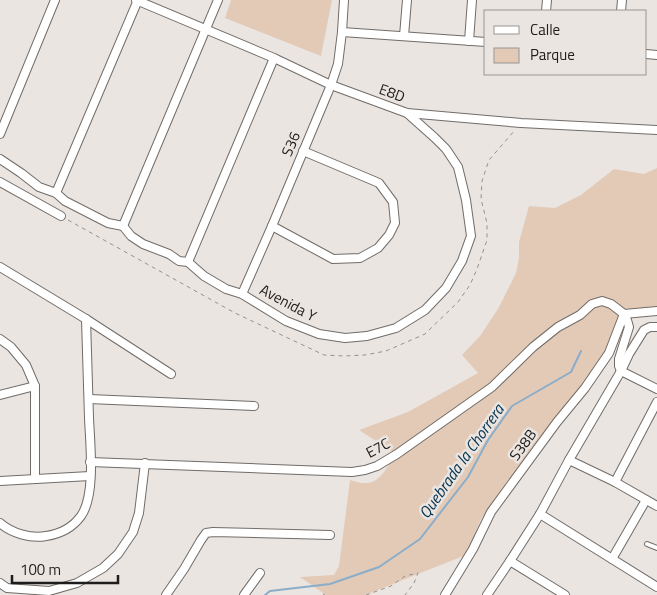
<svg xmlns="http://www.w3.org/2000/svg" width="657" height="595" font-family="'Titillium Web',sans-serif">
<style>
.green{fill:#e3cab7}
.lines{fill:none;stroke-linecap:round;stroke-linejoin:round}
.stream{stroke:#8aadc9;stroke-width:2}
.lane-casing{stroke:#716c68;stroke-width:6}
.street-casing{stroke:#716c68;stroke-width:10}
.path{stroke:#95918e;stroke-width:1;stroke-dasharray:4 4;stroke-linecap:butt}
.lane{stroke:#fff;stroke-width:4}
.street{stroke:#fff;stroke-width:8}
.labels{text-anchor:middle;stroke-width:5;stroke-linejoin:round;paint-order:stroke}
.street-label{font-size:15px;fill:#1f1d1b;stroke:#ebe5e1}
.water-label{font-size:16px;font-style:italic;fill:#05334f;stroke:#ebe5e1}
</style>
<rect width="100%" height="100%" fill="#ebe5e1"/>
<g class="green">
<polygon points="231,0 332,0 321,56 225,18"/>
<path d="M 657,168 L 657,311 L 624,314 L 609,353 L 481,519 L 466,555 L 365,595 L 326,595 L 300,577 L 334,575 L 339,566 L 350,480 C 366,485 374,485 384,472 C 388,466 391,463 392,457 L 396,454 L 359,430 L 408,412 L 478,373 L 462,355 L 480,336 L 498,309 L 516,273 L 519,258 L 519,242 L 529,206 L 555,208 L 581,195 L 614,169 L 644,174 Z"/>
</g>
<g class="lines">
<polyline class="stream" points="265,595 270,591 330,584 379,567 420,539 468,477 488,440 512,406 571,372 581,351"/>
<defs>
<polyline id="lane" points="647,544 657,548"/>
<g id="street">
<polyline points="136,0 274,58 331,85 407,113 521,123 657,130"/>
<polyline points="546,11 547,0"/>
<polyline points="621,11 622,0"/>
<polyline points="342,32 486,42"/>
<polyline points="404,36 407,0"/>
<polyline points="469,41 472,0"/>
<polyline points="646,54 657,55"/>
<polyline points="0,134 55,0"/>
<polyline points="0,159 21,173 39,187 56,193 65,201 108,223 123,226 131,236 143,244 169,254 179,261 188,262 204,276 226,289 242,294 286,321 319,334 345,338 367,336 396,328 425,310 446,288 462,261 471,236 466,200 458,167 446,149 435,138 407,113"/>
<polyline points="0,182 61,216"/>
<polyline points="56,193 138,0"/>
<polyline points="123,226 218,0"/>
<polyline points="272,226 333,259 360,258 378,248 389,235 395,223 393,202 379,183 303,151"/>
<polyline points="188,262 274,58"/>
<polyline points="0,267 86,319 171,374"/>
<polyline points="242,294 272,226 331,85 338,64 342,32 344,0"/>
<polyline points="624,314 657,311"/>
<polyline points="0,339 11,347 26,365 35,386 35,479"/>
<polyline points="0,395 35,386"/>
<polyline points="89,399 254,406"/>
<polyline points="569,460 615,482 657,506"/>
<polyline points="90,462 352,472 365,470 377,466 397,454 492,387 533,347 558,327 580,315 592,304 602,301 611,304 624,314 627,320 629,327 619,359 619,366 621,371 657,389"/>
<polyline points="0,481 90,476"/>
<polyline points="615,482 657,402"/>
<polyline points="540,514 657,587"/>
<path d="M 0,523 C 11,533 31,539 46,536 C 60,534 73,527 81,516 C 96,495 90,443 89,418 C 88,385 87,352 86,319"/>
<polyline points="612,559 646,500"/>
<polyline points="510,561 565,595"/>
<polyline points="0,583 7,588 49,591 77,583 103,568 118,554 133,532 139,513 145,463"/>
<polyline points="166,595 184,569 201,540 206,533 213,532 330,535"/>
<polyline points="244,595 260,573"/>
<polyline points="445,595 473,549 491,512 557,422 585,388 609,353 624,314"/>
<polyline points="487,595 510,561 540,514 569,460 621,371 629,354 644,330 650,327 657,327"/>
</g>
</defs>
<use href="#lane" class="lane-casing"/>
<use href="#street" class="street-casing"/>
<g class="path">
<polyline points="68,220 235,313 324,355 344,356 365,355 386,351 425,334 458,302 470,285 477,269 487,240 487,223 481,199 482,181 489,160 515,130"/>
<polyline points="323,594 325,595"/>
<polyline points="366,595 391,586 405,576 418,573 414,583 405,595"/>
</g>
<use href="#lane" class="lane"/>
<use href="#street" class="street"/>
</g>
<g class="labels">
<g class="street-label">
<text transform="translate(392 93) rotate(20)" y="5">E8D</text>
<text transform="translate(291 144) rotate(-67)" y="5">S36</text>
<text transform="translate(288 303) rotate(28)" y="5">Avenida Y</text>
<text transform="translate(523 445) rotate(-54)" y="5">S38B</text>
<text transform="translate(378 448) rotate(-28)" y="5">E7C</text>
</g>
<g class="water-label">
<text transform="translate(461 461) rotate(-55)" y="6">Quebrada la Chorrera</text>
</g>
</g>
<rect x="484" y="10" width="162" height="65" fill="#ebe5e1" stroke="#999592"/>
<rect x="494" y="26" width="25" height="8" fill="#ffffff" stroke="#999592"/>
<text x="530" y="35" font-size="15" fill="#1f1d1b">Calle</text>
<rect x="494" y="48" width="25" height="15" fill="#e3cab7" stroke="#999592"/>
<text x="530" y="60" font-size="15" fill="#1f1d1b">Parque</text>
<path d="M12 575v8h106v-8" fill="none" stroke="#1f1d1b" stroke-width="2.5"/>
<text x="20" y="575" font-size="15" fill="#1f1d1b" stroke="#ebe5e1" stroke-width="4" paint-order="stroke">100 m</text>
</svg>
